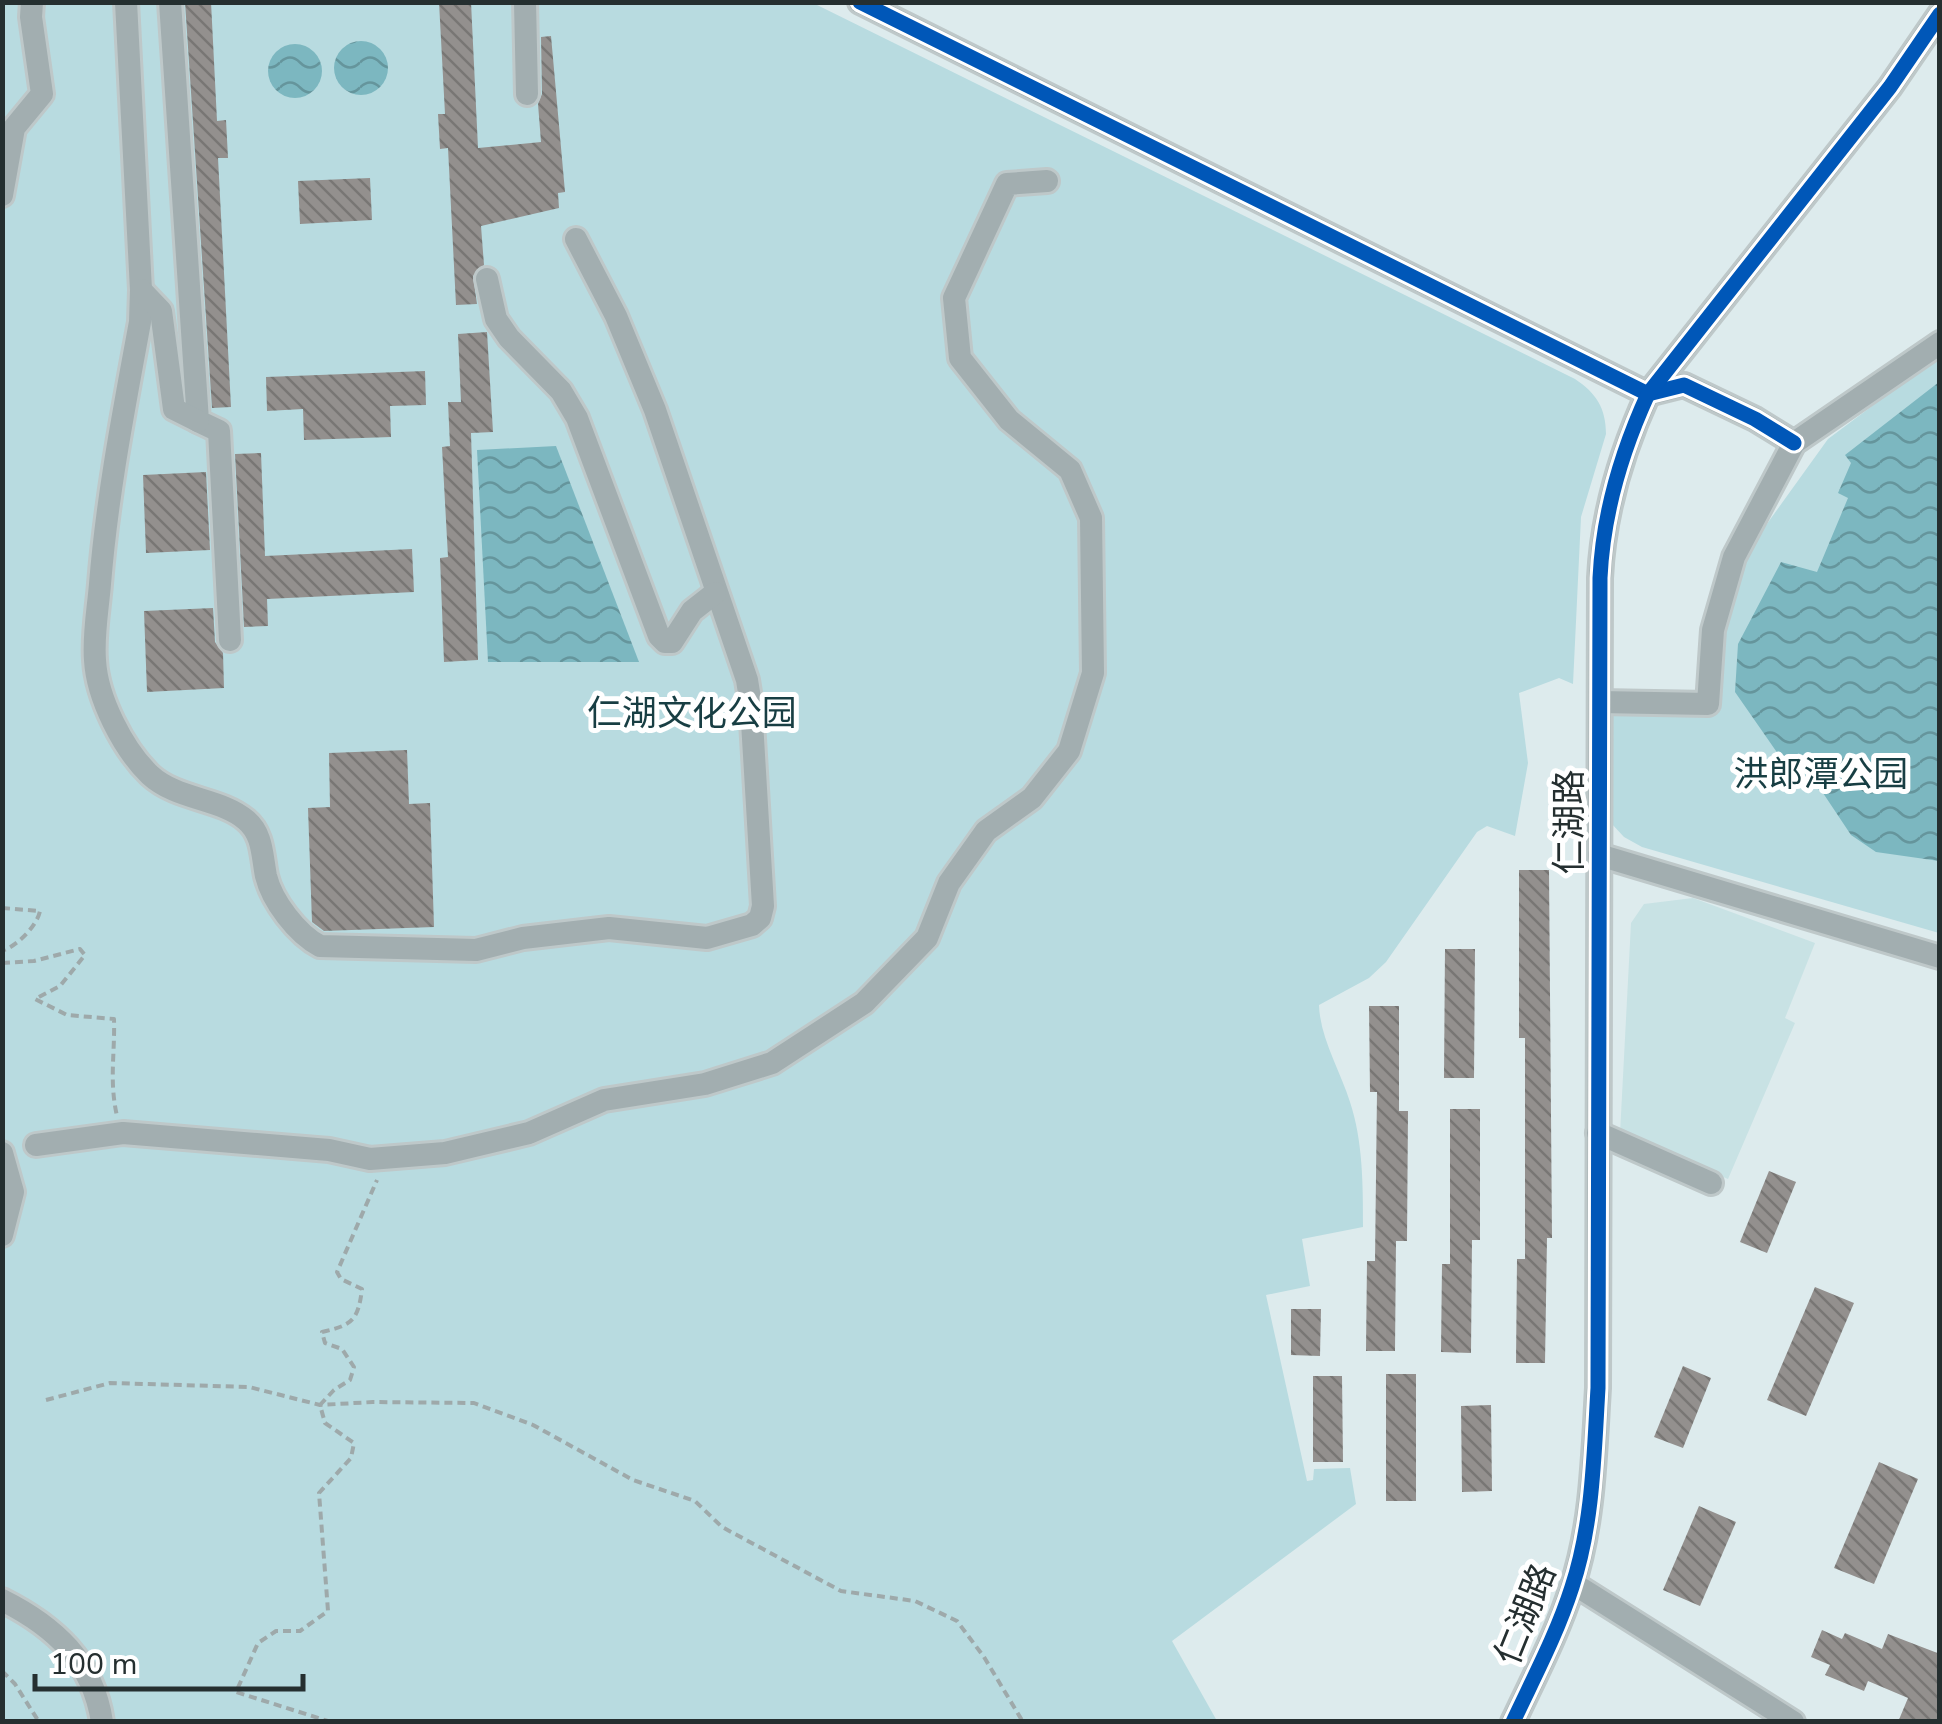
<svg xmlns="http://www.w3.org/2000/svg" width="1942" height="1724" font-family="'Nunito Sans','Noto Sans SC',sans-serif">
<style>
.built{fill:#c8e2e4}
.park{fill:#b8dbe0}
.water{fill:url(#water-waves)}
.building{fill:url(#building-back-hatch)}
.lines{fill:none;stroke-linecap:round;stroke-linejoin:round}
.minor-casing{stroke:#bec8c9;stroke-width:28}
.path{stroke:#9ea9aa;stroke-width:4;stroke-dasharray:8 5;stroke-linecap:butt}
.minor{stroke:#a2aeb0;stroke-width:22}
.cycleway-casing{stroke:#fff;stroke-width:21}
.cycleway{stroke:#0057b8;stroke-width:15}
.labels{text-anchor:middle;stroke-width:10;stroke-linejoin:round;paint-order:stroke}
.park-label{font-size:35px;fill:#183e43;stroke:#fff}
.street-label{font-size:35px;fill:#252f30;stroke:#fff}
</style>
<defs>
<pattern id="water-waves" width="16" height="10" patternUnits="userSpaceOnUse" patternTransform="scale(2.5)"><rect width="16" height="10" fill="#7cb7c0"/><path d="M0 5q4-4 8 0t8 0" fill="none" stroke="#65959c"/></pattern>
<pattern id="building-back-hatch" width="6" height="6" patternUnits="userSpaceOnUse" patternTransform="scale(2.5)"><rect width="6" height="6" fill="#93908e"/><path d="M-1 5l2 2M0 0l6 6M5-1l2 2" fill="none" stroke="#787674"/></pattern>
</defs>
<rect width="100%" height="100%" fill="#ddebed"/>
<polygon class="built" points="1693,898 1815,943 1785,1018 1795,1023 1728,1179 1620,1134 1631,923 1644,904"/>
<g class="park">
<path d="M 3,3 L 813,3 L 1575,379 C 1596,393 1606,408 1606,434 L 1581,517 L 1573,684 L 1559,678 L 1519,693 L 1528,763 L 1515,836 L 1487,826 L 1477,832 L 1386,962 L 1369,978 L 1319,1005 C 1320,1038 1340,1070 1350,1102 C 1363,1141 1363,1186 1363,1227 L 1302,1239 L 1310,1286 L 1266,1295 L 1307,1481 L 1313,1480 L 1314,1469 L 1350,1468 L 1356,1504 L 1172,1641 L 1217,1721 L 3,1722 Z"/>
<polygon points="1939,356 1939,933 1642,847 1624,837 1611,823 1612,718 1616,708 1721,710 1719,673 1729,604 1746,553 1828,439"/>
</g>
<g class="water">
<circle cx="361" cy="68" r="27"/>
<circle cx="295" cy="71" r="27"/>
<polygon points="1939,382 1939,861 1876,852 1851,835 1823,793 1783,761 1735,692 1738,644 1781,562 1817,572 1848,498 1838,493 1851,463 1845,455"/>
<polygon points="556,446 639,662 488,662 477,450"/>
</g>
<g class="building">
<polygon points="185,2 211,2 217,121 226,120 228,158 218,158 231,407 212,408"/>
<polygon points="439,2 471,2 478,148 541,142 538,104 542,94 541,37 551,36 565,192 558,193 559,208 481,226 484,265 473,276 477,304 456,305 448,148 440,149 438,114 445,114"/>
<polygon points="370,178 372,220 300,224 298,181"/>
<polygon points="487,332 493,432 471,433 478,660 444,662 440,558 448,557 442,447 450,446 448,402 461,402 458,334"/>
<polygon points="425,371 426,405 390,406 391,437 304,440 303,409 267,411 266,377"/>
<polygon points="261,453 265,556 412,549 414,592 267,599 268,626 244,627 235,454"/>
<polygon points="206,472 210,550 146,553 143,475"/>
<polygon points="213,608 215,642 223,653 224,688 147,692 144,611"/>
<polygon points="407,750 409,804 430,803 434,927 324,931 312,922 308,808 330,807 329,753"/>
<polygon points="1519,870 1549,870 1552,1238 1547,1238 1545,1363 1516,1363 1517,1259 1525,1259 1525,1038 1519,1038"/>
<polygon points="1445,949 1475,949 1474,1078 1444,1078"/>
<polygon points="1369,1006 1399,1006 1399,1111 1408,1111 1407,1241 1396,1241 1395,1351 1366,1351 1367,1261 1375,1261 1377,1092 1370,1092"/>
<polygon points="1450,1109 1480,1109 1480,1240 1472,1240 1471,1353 1441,1352 1442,1264 1450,1264"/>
<polygon points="1769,1171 1796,1182 1767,1253 1740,1242"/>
<polygon points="1815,1287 1854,1303 1806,1416 1767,1400"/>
<polygon points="1291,1309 1321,1309 1320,1356 1291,1355"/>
<polygon points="1683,1366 1711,1378 1683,1448 1654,1437"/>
<rect x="1386" y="1374" width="30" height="127"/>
<polygon points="1313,1376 1342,1376 1343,1462 1313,1462"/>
<polygon points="1491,1405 1492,1491 1462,1492 1461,1406"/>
<polygon points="1879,1462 1918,1479 1874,1584 1834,1568"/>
<polygon points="1699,1506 1736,1522 1700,1606 1663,1590"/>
<polygon points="1822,1630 1842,1639 1845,1633 1882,1649 1888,1634 1940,1654 1940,1722 1898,1722 1908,1698 1868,1681 1864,1691 1825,1675 1830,1665 1811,1657"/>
</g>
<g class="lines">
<defs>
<g id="minor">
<path d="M 126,2 L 141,290 L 140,322 C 124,409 107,496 100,584 C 98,609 93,635 95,660 C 97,698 123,749 150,775 C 177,800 220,798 246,820 C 263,834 262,856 266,876 C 272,901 297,934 320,946 L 476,950 L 523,938 L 609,928 L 707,938 L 752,925 L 760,918 L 763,906 L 751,705 L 747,680 L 655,410 L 616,316 L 576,239"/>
<polyline points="170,2 198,421 219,431 230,640"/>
<polyline points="525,2 527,94"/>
<polyline points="860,2 1648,394 1684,385 1755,419 1794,443"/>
<polyline points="2,195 14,128 42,94 31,17 32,2"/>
<polyline points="487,279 496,319 509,338 561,391 577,418 659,636 665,642 672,642 692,611 715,593"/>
<polyline points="141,290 161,311 174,409 198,421"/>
<polyline points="1600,702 1708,704 1713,630 1734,557 1794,443 1940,343"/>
<polyline points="1599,855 1940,957"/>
<polyline points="1598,1133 1711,1183"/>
<polyline points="36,1145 123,1133 329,1150 370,1159 445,1153 529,1133 604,1100 705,1084 772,1063 864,1003 927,938 949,883 986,831 1032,798 1069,751 1093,673 1091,518 1070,470 1009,420 960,358 954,298 1007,184 1047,181"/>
<polyline points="2,1153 13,1192 2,1235"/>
<polyline points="1574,1584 1793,1722"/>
<path d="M 2,1600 C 54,1626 93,1661 102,1722"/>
<path d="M 1513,1722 C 1534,1677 1557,1634 1572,1587 C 1593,1524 1594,1454 1598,1388 L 1600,578 C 1603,513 1621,453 1648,394 L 1890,87 L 1940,14"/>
</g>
</defs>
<use href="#minor" class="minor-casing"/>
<g class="path">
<path d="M 2,908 L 40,911 C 37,926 17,946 2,951"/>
<path d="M 2,963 L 34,961 L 80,949 L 85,955 L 60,986 L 35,999 L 67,1015 L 114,1019 C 115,1054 109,1081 117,1116"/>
<polyline points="46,1400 110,1383 249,1387 320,1405 373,1402 474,1403 533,1425 633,1480 695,1501 722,1527 841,1591 915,1601 957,1621 984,1657 1023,1722"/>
<polyline points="2,1671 15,1684 39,1722"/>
<path d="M 331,1722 L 236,1692 L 258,1643 L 276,1631 L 300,1631 L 328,1611 L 319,1493 L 351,1458 L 354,1443 L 325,1423 L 320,1405 L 334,1390 L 350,1380 L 354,1367 L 342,1349 L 325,1343 L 322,1332 C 352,1325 358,1321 362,1289 L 341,1279 L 337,1272 L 377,1180"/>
</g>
<use href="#minor" class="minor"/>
<defs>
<g id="cycleway">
<polyline points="860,2 1648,394 1684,385 1755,419 1794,443"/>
<path d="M 1513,1722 C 1534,1677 1557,1634 1572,1587 C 1593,1524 1594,1454 1598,1388 L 1600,578 C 1603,513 1621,453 1648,394 L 1890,87 L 1940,14"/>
</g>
</defs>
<use href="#cycleway" class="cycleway-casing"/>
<use href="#cycleway" class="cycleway"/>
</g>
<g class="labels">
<g class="park-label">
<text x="692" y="725">仁湖文化公园</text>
<text x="1821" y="786">洪郎潭公园</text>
</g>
<g class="street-label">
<text transform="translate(1569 822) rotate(-90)" y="12">仁湖路</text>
<text transform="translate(1525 1614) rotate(-68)" y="12">仁湖路</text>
</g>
</g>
<rect width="1942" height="1724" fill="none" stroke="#252f30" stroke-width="10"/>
<path d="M35 1674v15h268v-15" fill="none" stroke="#252f30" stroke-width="5"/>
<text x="50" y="1674" font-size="30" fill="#252f30" stroke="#ffffff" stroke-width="8" paint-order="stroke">100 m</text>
</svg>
